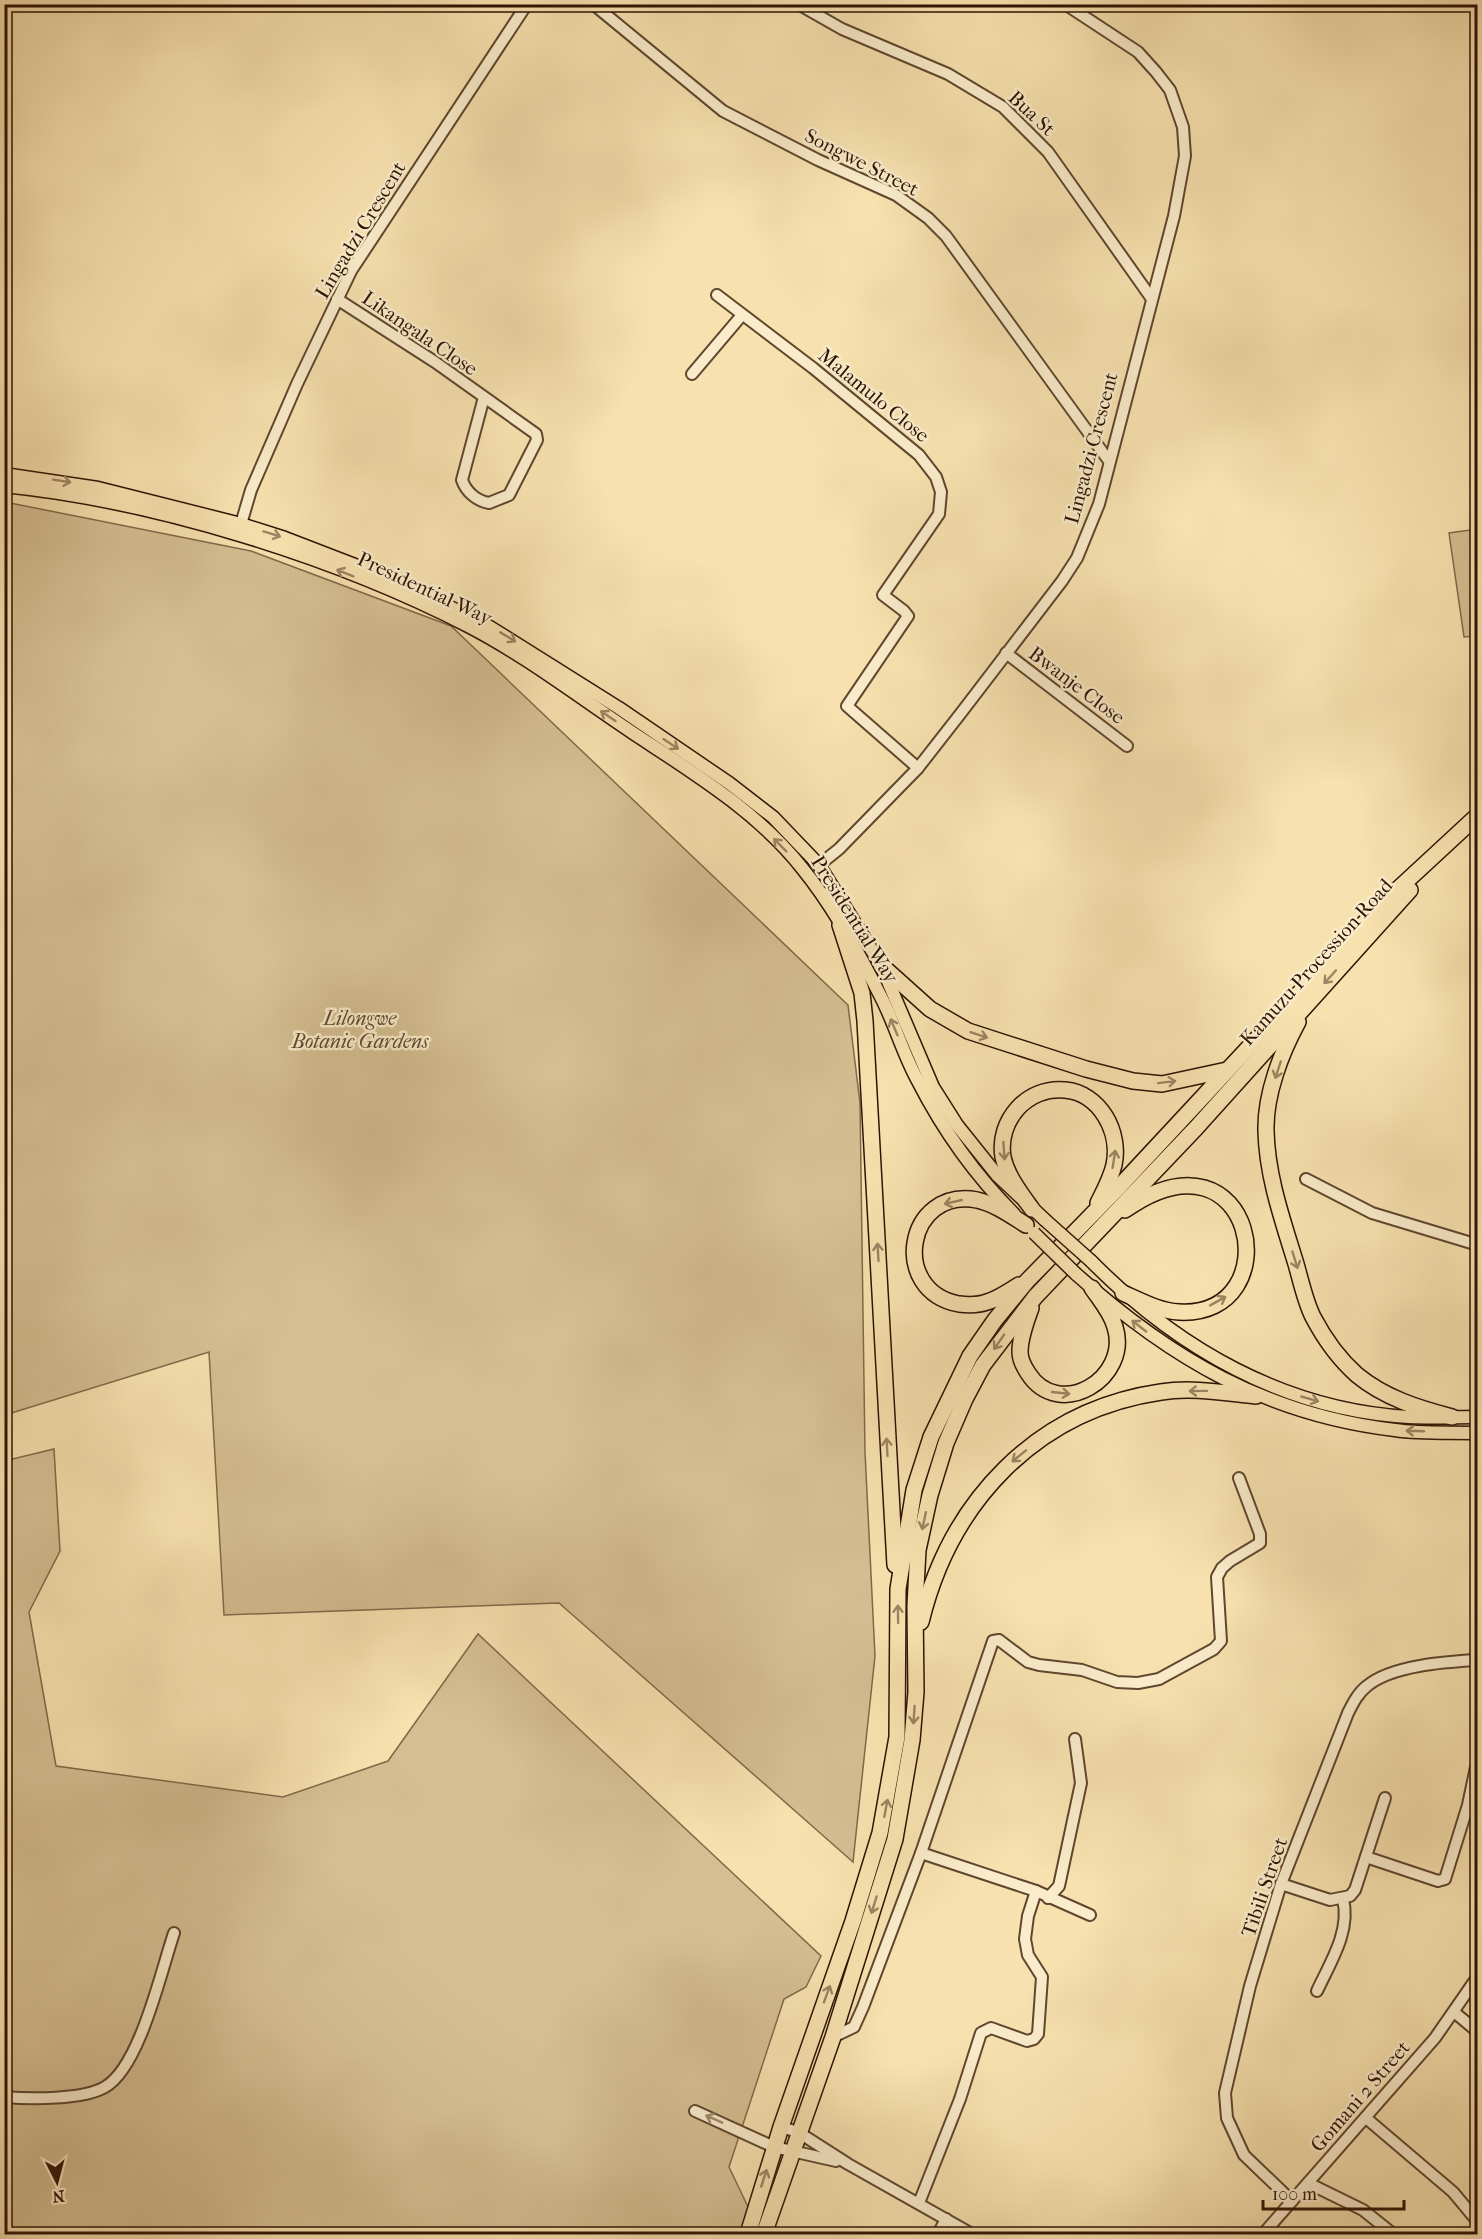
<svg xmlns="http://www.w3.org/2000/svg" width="1482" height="2239" font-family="'IM FELL French Canon',serif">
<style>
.green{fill:#d5bf92;stroke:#82684a;stroke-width:1.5}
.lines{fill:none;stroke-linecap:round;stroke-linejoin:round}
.minor-casing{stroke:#60462e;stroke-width:14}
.major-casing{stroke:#2e1203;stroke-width:15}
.highway-casing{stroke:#2e1203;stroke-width:18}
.minor{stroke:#faeccb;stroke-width:10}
.major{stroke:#f7e2af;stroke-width:12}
.highway{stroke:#f7e2af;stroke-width:15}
.major-bridge-casing{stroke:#2e1203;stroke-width:15;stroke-linecap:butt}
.major-bridge{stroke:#f7e2af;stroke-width:12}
.oneway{stroke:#9d8462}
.oneway2{stroke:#9e8a71}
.labels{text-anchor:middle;stroke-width:5;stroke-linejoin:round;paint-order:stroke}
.street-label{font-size:20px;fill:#2e1203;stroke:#faeccb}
.park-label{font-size:20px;font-style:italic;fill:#60462e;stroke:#faeccb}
</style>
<rect width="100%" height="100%" fill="#f7e2af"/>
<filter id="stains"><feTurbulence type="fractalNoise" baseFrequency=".00333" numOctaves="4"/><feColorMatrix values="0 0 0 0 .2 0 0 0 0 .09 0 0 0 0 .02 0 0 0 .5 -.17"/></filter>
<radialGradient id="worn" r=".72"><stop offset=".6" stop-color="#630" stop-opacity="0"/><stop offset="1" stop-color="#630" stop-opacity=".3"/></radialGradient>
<g class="green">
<polygon points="5,502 251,551 451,626 848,1005 860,1103 865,1452 875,1656 853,1862 559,1603 224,1615 209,1352 5,1415"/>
<polygon points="1477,529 1477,636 1464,637 1449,533"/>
<polygon points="54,1449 60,1551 29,1612 56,1766 283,1797 388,1761 478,1634 821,1956 806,1987 784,1999 729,2167 749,2209 741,2234 5,2234 4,1461"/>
</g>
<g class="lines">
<defs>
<g id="minor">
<polyline points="593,4 723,111 818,160 896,195 928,218 946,236 1109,461"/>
<polyline points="798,4 842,29 948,74 1003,107 1048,152 1152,299"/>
<polyline points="717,295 813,368 919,455 936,477 941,492 939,514 883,595 904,611 908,616 847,706 918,768"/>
<path d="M 337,299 L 435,362 L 536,434 L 537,440 L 509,495 L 489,503 C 477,501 466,492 462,480 L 484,397"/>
<polyline points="692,374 742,315"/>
<polyline points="241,524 251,490 297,384 351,271 527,4"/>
<polyline points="1006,653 1127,746"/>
<polyline points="819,865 839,849 918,768 961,713 1062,581 1077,558 1099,504 1174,216 1185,156 1183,127 1170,90 1156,72 1138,52 1065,4"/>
<polyline points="1306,1179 1372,1213 1478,1245"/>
<polyline points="921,1853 1036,1891 1090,1915"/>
<polyline points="1366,1857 1438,1881 1445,1879 1468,1805 1476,1767"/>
<polyline points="1281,1884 1330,1900 1350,1896 1355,1890 1385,1798"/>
<polyline points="1048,1898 1059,1886 1081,1783 1075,1739"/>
<path d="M 1317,1991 C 1330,1963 1351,1931 1343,1899"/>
<polyline points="1454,2012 1478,2032"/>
<polyline points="833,2037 854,2027 863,2007 921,1853 993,1641 999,1640 1028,1662 1039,1665 1082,1670 1117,1682 1138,1683 1159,1679 1214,1649 1221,1641 1217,1577 1222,1568 1230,1561 1260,1543 1260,1534 1239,1478"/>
<path d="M 4,2097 C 30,2099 83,2100 105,2087 C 140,2067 161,1971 174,1933"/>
<polyline points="695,2111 774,2147 836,2161"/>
<polyline points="1366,2118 1453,2192 1478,2222"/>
<polyline points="781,2127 798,2132 848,2164 972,2234"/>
<polyline points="1308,2183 1363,2210 1393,2234"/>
<path d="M 1292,2201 L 1244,2155 L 1227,2118 L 1225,2093 L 1250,1986 L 1281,1884 L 1348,1713 C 1353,1703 1358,1693 1367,1686 C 1392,1665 1446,1662 1478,1660"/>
<polyline points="919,2203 960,2099 981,2033 991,2028 1027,2041 1034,2039 1038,2034 1042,1977 1028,1955 1025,1939 1028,1916 1036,1891"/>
<polyline points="938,2234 946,2219"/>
<polyline points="1263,2234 1435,2038 1478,1976"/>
</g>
<g id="major">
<polyline points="4,474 98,488 241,524 285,538 394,580 485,624 619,708 729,783 773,817 819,865 881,965 933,1087 957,1125 997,1175 1045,1220"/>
<path d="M 4,486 C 154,501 334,557 468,626 C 526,656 579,697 633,733 C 692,772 758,812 802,868 C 833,906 859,953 881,997 C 895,1024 903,1054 918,1081 C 943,1130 975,1175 1014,1214"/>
<path d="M 1091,1261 C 1177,1348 1284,1410 1409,1417 C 1432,1418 1455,1417 1478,1417"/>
<path d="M 1076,1274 C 1171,1359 1267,1415 1395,1430 C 1422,1434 1450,1432 1478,1433"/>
</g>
<g id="highway">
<polyline points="840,925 862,993 865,1021 895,1565"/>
<polyline points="881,965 930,1009 968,1031 1086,1069 1133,1081 1162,1084 1227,1070"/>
<path d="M 1298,1022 C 1281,1053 1265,1095 1266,1131 C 1267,1177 1283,1221 1296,1264 C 1301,1281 1305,1301 1313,1317 C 1324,1338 1339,1359 1357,1375 C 1385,1398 1418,1408 1452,1417"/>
<path d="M 1032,1209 C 1021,1194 1007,1176 1003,1157 C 997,1121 1027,1086 1065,1090 C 1100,1093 1121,1132 1114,1165 C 1111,1178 1104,1191 1098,1203"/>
<path d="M 1019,1285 C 1009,1291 998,1299 987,1302 C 979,1305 968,1305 959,1304 C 889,1291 906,1187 977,1200 C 995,1204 1010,1215 1026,1225"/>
<path d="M 1123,1293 C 1141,1301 1159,1311 1179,1312 C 1292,1318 1255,1118 1125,1210"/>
<path d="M 1031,1308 C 1026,1322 1020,1337 1020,1352 C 1020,1360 1024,1367 1028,1373 C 1059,1422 1131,1378 1115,1327 C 1111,1312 1100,1300 1092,1288"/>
<path d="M 921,1622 C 950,1502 1036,1410 1161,1392 C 1192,1387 1225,1393 1256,1396"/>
<polyline points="748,2234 781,2127 853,1921 880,1833 897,1737 898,1589 914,1490 931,1437 970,1356 995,1320 1027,1281 1119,1187 1384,902 1478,815"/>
<polyline points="764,2234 833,2037 895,1839 912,1740 916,1692 915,1606 918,1550 930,1495 946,1443 965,1399 983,1365 1035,1297 1196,1128 1410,890"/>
</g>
</defs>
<use href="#minor" class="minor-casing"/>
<use href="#major" class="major-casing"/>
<use href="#highway" class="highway-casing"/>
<use href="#minor" class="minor"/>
<use href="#major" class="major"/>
<use href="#highway" class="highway"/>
<defs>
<g id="major-bridge">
<polyline points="1045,1220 1091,1261"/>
<polyline points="1034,1233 1076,1274"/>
</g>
</defs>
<use href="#major-bridge" class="major-bridge-casing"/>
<use href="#major-bridge" class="major-bridge"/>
</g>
<defs><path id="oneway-shaft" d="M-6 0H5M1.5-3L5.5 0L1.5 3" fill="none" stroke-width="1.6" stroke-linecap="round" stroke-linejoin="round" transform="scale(1.5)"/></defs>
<g class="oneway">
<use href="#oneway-shaft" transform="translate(62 481) rotate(9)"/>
<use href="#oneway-shaft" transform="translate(272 534) rotate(17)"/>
<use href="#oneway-shaft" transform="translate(345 573) rotate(-158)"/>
<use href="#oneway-shaft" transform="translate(508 637) rotate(31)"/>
<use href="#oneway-shaft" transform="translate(608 716) rotate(-146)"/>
<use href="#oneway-shaft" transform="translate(671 744) rotate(34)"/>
<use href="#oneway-shaft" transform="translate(780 845) rotate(-135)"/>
<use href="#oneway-shaft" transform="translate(1330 977) rotate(132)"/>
<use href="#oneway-shaft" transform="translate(894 1027) rotate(-113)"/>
<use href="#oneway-shaft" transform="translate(979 1035) rotate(18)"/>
<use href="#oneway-shaft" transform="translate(1278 1070) rotate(108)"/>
<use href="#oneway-shaft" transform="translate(1167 1082) rotate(-7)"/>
<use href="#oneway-shaft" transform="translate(1004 1151) rotate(86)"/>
<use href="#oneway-shaft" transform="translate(1114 1159) rotate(-81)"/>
<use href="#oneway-shaft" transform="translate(953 1202) rotate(167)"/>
<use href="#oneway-shaft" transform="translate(878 1252) rotate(-93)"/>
<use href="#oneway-shaft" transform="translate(1295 1260) rotate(73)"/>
<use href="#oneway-shaft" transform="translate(1218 1301) rotate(-29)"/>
<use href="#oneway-shaft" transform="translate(1139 1326) rotate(-142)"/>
<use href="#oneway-shaft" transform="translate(999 1342) rotate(125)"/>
<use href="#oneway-shaft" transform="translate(1198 1391) rotate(179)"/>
<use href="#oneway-shaft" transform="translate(1061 1393) rotate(6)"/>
<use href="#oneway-shaft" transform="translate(1310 1399) rotate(16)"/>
<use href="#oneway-shaft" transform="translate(1415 1431) rotate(-178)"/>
<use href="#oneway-shaft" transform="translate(887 1447) rotate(-93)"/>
<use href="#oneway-shaft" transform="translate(1019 1456) rotate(141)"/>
<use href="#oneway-shaft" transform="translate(924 1521) rotate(102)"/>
<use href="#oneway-shaft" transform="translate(898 1614) rotate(-91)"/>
<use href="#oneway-shaft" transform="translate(914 1715) rotate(94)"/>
<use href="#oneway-shaft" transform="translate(886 1808) rotate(-79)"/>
<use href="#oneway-shaft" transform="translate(874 1905) rotate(107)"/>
<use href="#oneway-shaft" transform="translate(827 1994) rotate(-70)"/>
<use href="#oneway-shaft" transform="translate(764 2178) rotate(-72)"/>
</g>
<use class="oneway2" href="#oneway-shaft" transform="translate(714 2119) rotate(-156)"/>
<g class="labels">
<g class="street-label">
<text transform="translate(1032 113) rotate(43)" y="7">Bua St</text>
<text transform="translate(862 162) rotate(27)" y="7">Songwe Street</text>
<text transform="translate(360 230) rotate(-59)" y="7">Lingadzi Crescent</text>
<text transform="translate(420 333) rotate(34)" y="7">Likangala Close</text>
<text transform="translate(874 395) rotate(39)" y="7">Malamulo Close</text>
<text transform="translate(1091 448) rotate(-75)" y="7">Lingadzi Crescent</text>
<text transform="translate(425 588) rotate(25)" y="7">Presidential Way</text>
<text transform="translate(1077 685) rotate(37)" y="7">Bwanje Close</text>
<text transform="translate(855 919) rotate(58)" y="7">Presidential Way</text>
<text transform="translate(1316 962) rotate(-48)" y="7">Kamuzu Procession Road</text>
<text transform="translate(1264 1887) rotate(-71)" y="7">Tibili Street</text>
<text transform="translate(1360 2096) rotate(-49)" y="7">Gomani 2 Street</text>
</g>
<g class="park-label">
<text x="360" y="1025">Lilongwe<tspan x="360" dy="23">Botanic Gardens</tspan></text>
</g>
</g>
<rect width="1482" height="2239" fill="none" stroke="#f7e2af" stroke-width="24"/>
<rect x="6" y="6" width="1470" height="2227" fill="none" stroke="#2e1203" stroke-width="3"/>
<rect x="12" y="12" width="1458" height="2215" fill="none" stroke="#2e1203" stroke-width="1.5"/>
<g transform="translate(57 2182) rotate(174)" stroke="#faeccb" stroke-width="4.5" paint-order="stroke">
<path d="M0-4.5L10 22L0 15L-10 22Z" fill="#2e1203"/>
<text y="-9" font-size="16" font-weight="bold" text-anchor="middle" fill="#2e1203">N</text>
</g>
<path d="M1263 2200v9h141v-9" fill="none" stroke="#2e1203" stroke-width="3"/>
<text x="1272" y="2200" font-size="18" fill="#2e1203" stroke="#faeccb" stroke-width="4.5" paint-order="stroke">100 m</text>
<rect width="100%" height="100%" filter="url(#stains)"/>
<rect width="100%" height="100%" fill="url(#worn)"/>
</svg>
